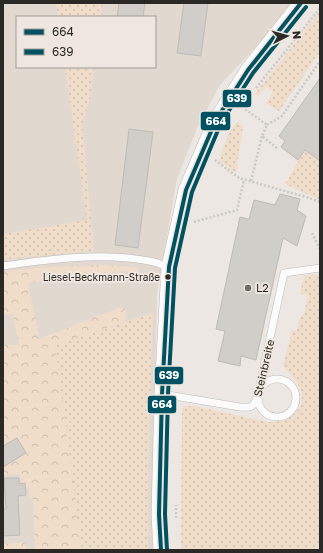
<svg xmlns="http://www.w3.org/2000/svg" width="323" height="553" font-family="'Golos Text',sans-serif">
<style>
.built{fill:#e1d9cf;fill-rule:evenodd}
.grass{fill:url(#grass-dots)}
.forest{fill:url(#forest-crowns)}
.building{fill:#d1cdc9;stroke:#bebbb7}
.lines{fill:none;stroke-linecap:round;stroke-linejoin:round}
.lane-casing{stroke:#bebab7;stroke-width:8}
.street-casing{stroke:#bebab7;stroke-width:16}
.path{stroke:#cac9c8;stroke-width:2.5;stroke-dasharray:2 2;stroke-linecap:butt}
.lane{stroke:#fcfbfb;stroke-width:7}
.street{stroke:#fcfbfb;stroke-width:15}
.bus-1-casing{stroke:#efe7df;stroke-width:7}
.bus-2-casing{stroke:#efe7df;stroke-width:7}
.bus-1{stroke:#005262;stroke-width:4}
.bus-2{stroke:#005262;stroke-width:4}
.bus-dot{fill:#2b2925;stroke:#efe7df;stroke-width:1.5}
.poi-dot{fill:#6f6c67;stroke:#efe7df;stroke-width:1.5}
.labels{text-anchor:middle;stroke-width:4;stroke-linejoin:round;paint-order:stroke}
.bus-label{font-size:10px;fill:#2b2925;stroke:#efe7df;text-anchor:end}
.poi-label{font-size:11px;fill:#2b2925;stroke:#efe7df;text-anchor:start}
.street-label{font-size:11px;fill:#2b2925;stroke:#efe7df}
.line-badge{stroke:#efe7df;stroke-width:1.5}
.badge-label{font-size:11px;text-anchor:middle;font-weight:bold;fill:#fff}
</style>
<defs>
<pattern id="grass-dots" width="8" height="8" patternUnits="userSpaceOnUse"><rect width="8" height="8" fill="#efddca"/><path d="M2 2h.1M6 6h.1" fill="none" stroke="#cdbead" stroke-width="1.8" stroke-linecap="round"/></pattern>
<pattern id="forest-crowns" width="20" height="18" patternUnits="userSpaceOnUse"><rect width="20" height="18" fill="#efddca"/><path d="M2 6a3 3 0 1 1 6 0M12 15a3 3 0 1 1 6 0" fill="none" stroke="#cdbead"/></pattern>
</defs>
<rect width="100%" height="100%" fill="#ece7e2"/>
<path class="built" d="M 3,3 L 290,3 L 275,27 L 220,85 L 198,126 L 177,179 L 157,294 L 152,524 L 153,550 L 3,550 ZM 17,17 L 155,17 L 155,67 L 17,67 Z"/>
<g class="grass">
<polygon points="56,3 103,3 101,17 58,17"/>
<polygon points="320,11 320,52 279,111 266,103 273,92 266,87 258,96 255,94"/>
<polygon points="65,67 94,67 90,98 82,124 94,251 3,259 3,234 87,220"/>
<path d="M 237,122 L 243,126 L 236,173 L 219,161 C 224,147 227,132 237,122 Z"/>
<polygon points="305,150 319,160 320,159 320,200 285,184"/>
<path d="M 320,274 L 320,550 L 181,550 L 182,409 L 185,406 L 194,406 L 268,422 C 292,422 311,407 297,383 C 293,377 288,372 283,366 L 292,331 L 297,331 L 300,317 L 304,314 L 308,296 L 300,293 L 304,276 Z"/>
<polygon points="153,313 148,473 148,550 82,550 55,345"/>
</g>
<g class="forest">
<polygon points="100,265 134,267 139,269 139,271 115,272 28,283 39,339 121,307 126,310 125,322 55,345 82,550 35,550 33,499 30,499 29,487 21,487 20,474 3,475 3,345 19,345 13,315 3,315 3,272 36,268"/>
<polygon points="26,542 26,550 3,550 3,544"/>
</g>
<g class="building">
<polygon points="119,3 145,3 143,17 117,17"/>
<polygon points="184,3 208,3 201,56 177,53"/>
<polygon points="320,78 320,161 305,150 298,160 281,147 285,141 279,136"/>
<polygon points="129,129 153,132 138,248 115,245"/>
<polygon points="280,194 300,199 297,210 306,216 297,246 283,238 256,360 241,356 240,366 218,361 225,331 216,329 240,217 249,219 254,200 275,205"/>
<polygon points="17,438 26,453 3,467 3,446"/>
<polygon points="4,478 19,478 19,484 25,483 26,495 18,496 20,535 3,536 3,509 6,509"/>
</g>
<g class="lines">
<defs>
<g id="lane">
<path d="M 3,266 C 50,259 102,252 149,261 C 156,262 163,265 169,267"/>
<circle cx="277" cy="398" r="19"/>
<path d="M 162,394 L 240,407 C 250,408 253,408 257,398 L 284,273 L 320,268"/>
</g>
<polyline id="street" points="161,550 159,514 162,394 169,267 186,190 216,120 248,70 301,3"/>
</defs>
<use href="#lane" class="lane-casing"/>
<use href="#street" class="street-casing"/>
<g class="path">
<polyline points="256,88 320,8"/>
<polyline points="242,107 267,125 262,136 277,148"/>
<polyline points="267,125 282,116 320,61"/>
<polyline points="215,160 239,178 306,197 320,202"/>
<polyline points="251,181 262,136"/>
<polyline points="194,222 237,210 244,180"/>
<polyline points="312,233 320,249"/>
<polyline points="176,518 176,505"/>
</g>
<use href="#lane" class="lane"/>
<use href="#street" class="street"/>
<defs>
<polyline id="bus-1" points="161,550 159,514 162,394 169,267 186,190 216,120 248,70 301,3"/>
<polyline id="bus-2" points="167,550 165,514 168,394 175,268 192,192 221,123 253,73 306,7"/>
</defs>
<use href="#bus-1" class="bus-1-casing"/>
<use href="#bus-2" class="bus-2-casing"/>
<use href="#bus-1" class="bus-1"/>
<use href="#bus-2" class="bus-2"/>
</g>
<circle class="bus-dot" cx="168" cy="277" r="3.5"/>
<circle class="poi-dot" cx="248" cy="288" r="4"/>
<g class="labels">
<g class="bus-label">
<text x="160" y="281">Liesel-Beckmann-Straße</text>
</g>
<g class="poi-label">
<text x="256" y="292">L2</text>
</g>
<g class="street-label">
<text transform="translate(264 368) rotate(-77)" y="4">Steinbreite</text>
</g>
</g>
<g class="line-badge">
<rect x="222" y="89" width="30" height="19" rx="4" fill="#005262"/>
<rect x="200" y="111" width="31" height="20" rx="4" fill="#005262"/>
<rect x="154" y="366" width="30" height="19" rx="4" fill="#005262"/>
<rect x="147" y="395" width="30" height="19" rx="4" fill="#005262"/>
</g>
<g class="badge-label">
<text x="237" y="102">639</text>
<text x="216" y="125">664</text>
<text x="169" y="379">639</text>
<text x="162" y="408">664</text>
</g>
<rect width="323" height="553" fill="none" stroke="#2b2925" stroke-width="8"/>
<rect x="16" y="16" width="140" height="52" fill="#efe7df" stroke="#a19b95"/>
<rect x="24" y="29" width="20" height="6" fill="#005262" stroke="#a19b95"/>
<text x="52" y="36" font-size="12" fill="#2b2925">664</text>
<rect x="24" y="49" width="20" height="6" fill="#005262" stroke="#a19b95"/>
<text x="52" y="56" font-size="12" fill="#2b2925">639</text>
<g transform="translate(287 36) rotate(84)" stroke="#efe7df" stroke-width="3" paint-order="stroke">
<path d="M0-3L7 15L0 10L-7 15Z" fill="#2b2925"/>
<text y="-6" font-size="11" font-weight="bold" text-anchor="middle" fill="#2b2925">N</text>
</g>
</svg>
